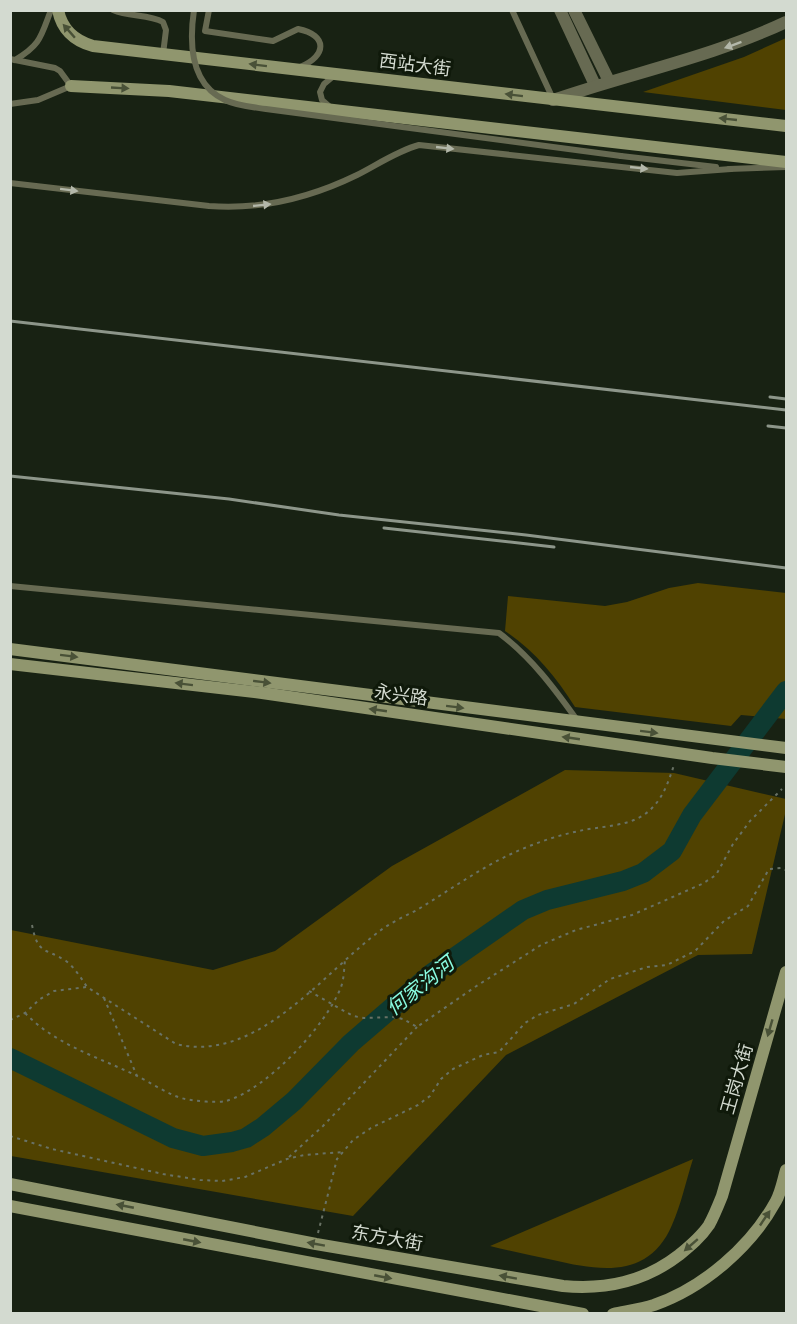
<svg xmlns="http://www.w3.org/2000/svg" width="797" height="1324" font-family="Overpass,'Noto Sans SC',sans-serif">
<style>
.green{fill:#504201}
.lines{fill:none;stroke-linecap:round;stroke-linejoin:round}
.river{stroke:#0e3a31;stroke-width:20}
.path{stroke:#697265;stroke-width:2;stroke-dasharray:3 4.5;stroke-linecap:butt}
.service{stroke:#676a52;stroke-width:6}
.tertiary{stroke:#676a52;stroke-width:12}
.secondary{stroke:#90966e;stroke-width:12}
.rail{stroke:#8d968a;stroke-width:3}
.service-bridge{stroke:#676a52;stroke-width:6}
.oneway{fill:#495137}
.oneway2{fill:#b3b8aa}
.labels{text-anchor:middle;stroke-width:6;stroke-linejoin:round;paint-order:stroke}
.street-label{font-size:18px;fill:#d3dad0;stroke:#0f190a}
.water-label{font-size:20px;font-style:italic;fill:#89fce1;stroke:#0f190a}
</style>
<rect width="100%" height="100%" fill="#182213"/>
<g class="green">
<polygon points="786,38 786,110 643,92 744,57"/>
<path d="M 698,583 L 786,593 L 786,719 L 741,715 L 731,726 L 575,707 C 556,677 534,650 505,631 L 508,596 L 605,606 L 627,602 L 669,588 Z"/>
<polygon points="565,770 674,773 786,799 786,810 752,954 698,955 506,1055 353,1216 11,1156 11,930 213,970 275,951 392,866"/>
<path d="M 693,1159 C 686,1181 681,1205 672,1225 C 649,1279 600,1271 553,1260 C 532,1256 511,1251 490,1246 Z"/>
</g>
<g class="lines">
<polyline class="river" points="10,1058 173,1138 203,1146 232,1142 246,1138 263,1127 294,1101 351,1043 431,974 523,910 547,900 623,881 643,873 672,851 692,815 786,691"/>
<g class="path">
<path d="M 32,925 C 38,955 44,947 66,961 C 75,968 81,978 87,987"/>
<polyline points="309,991 353,1016 364,1018 393,1017 403,1019 417,1027 475,987 541,945 576,930 632,915 702,884 716,875 733,844 750,821 782,789"/>
<polyline points="104,998 137,1076"/>
<path d="M 25,1013 C 56,1045 96,1056 135,1075 C 150,1082 170,1096 185,1099 C 195,1101 215,1103 226,1101 C 266,1090 326,1026 341,987 C 344,979 344,969 345,960"/>
<path d="M 10,1020 L 25,1013 L 40,999 L 54,991 L 87,987 L 176,1044 C 257,1064 323,973 381,930 C 392,922 405,916 417,910 C 435,899 453,887 471,876 C 504,855 541,839 579,831 C 600,826 627,827 645,814 C 662,802 668,783 674,765"/>
<polyline points="10,1136 52,1149 163,1174 200,1180 222,1181 245,1177 287,1159 304,1155 343,1152"/>
<polyline points="289,1157 323,1126 417,1027"/>
<polyline points="318,1233 337,1159 353,1140 371,1128 418,1105 430,1096 441,1079 453,1069 483,1055 499,1052 525,1023 538,1015 574,1004 610,979 647,967 667,965 695,951 724,921 748,906 769,869 781,868 786,870"/>
</g>
<g class="service">
<path d="M 113,10 C 129,17 149,14 163,22 L 166,30 L 163,54"/>
<path d="M 209,10 L 205,31 L 273,41 L 298,29 C 328,35 327,56 300,67"/>
<polyline points="512,10 553,99"/>
<polyline points="10,59 55,68 60,71 71,86 38,100 10,104"/>
<path d="M 15,60 C 41,45 41,36 51,10"/>
<polyline points="330,107 322,100 320,92 324,84 336,74"/>
<polyline points="621,156 716,167"/>
<polyline points="729,169 786,167"/>
<path d="M 10,183 L 209,206 C 261,210 310,198 357,175 C 377,165 397,151 419,145 L 677,173 L 731,169"/>
<path d="M 10,586 L 499,633 C 531,657 554,688 577,720"/>
</g>
<g class="tertiary">
<polyline points="560,10 595,85"/>
<polyline points="574,10 609,81"/>
<path d="M 553,100 C 631,73 712,57 786,22"/>
</g>
<g class="secondary">
<path d="M 58,10 C 62,30 75,41 93,46 L 786,126"/>
<polyline points="71,86 169,91 786,162"/>
<polyline points="10,649 786,748"/>
<polyline points="10,664 262,693 712,758 786,767"/>
<path d="M 10,1184 L 316,1244 L 563,1286 C 606,1290 644,1282 679,1255 C 690,1246 701,1237 709,1225 C 714,1216 718,1206 722,1196 L 786,972"/>
<polyline points="10,1206 583,1314"/>
<path d="M 613,1314 C 627,1311 641,1309 654,1305 C 703,1288 751,1247 776,1201 C 781,1192 783,1180 786,1170"/>
</g>
<g class="rail">
<polyline points="10,321 786,410"/>
<polyline points="770,397 786,399"/>
<polyline points="768,426 786,428"/>
<polyline points="10,476 229,499 339,515 526,535 786,568"/>
<polyline points="384,528 554,547"/>
</g>
<path class="service-bridge" d="M 194,10 C 189,44 190,84 225,100 C 237,106 253,107 266,109 L 621,156"/>
</g>
<defs><path id="oneway-solid" d="M-6-.8H1V-3.2L6.5 0L1 3.2V.8H-6Z" transform="scale(1.5)"/></defs>
<g class="oneway">
<use href="#oneway-solid" transform="translate(69 31) rotate(-131)"/>
<use href="#oneway-solid" transform="translate(258 65) rotate(-173)"/>
<use href="#oneway-solid" transform="translate(120 88) rotate(3)"/>
<use href="#oneway-solid" transform="translate(514 95) rotate(-173)"/>
<use href="#oneway-solid" transform="translate(728 119) rotate(-174)"/>
<use href="#oneway-solid" transform="translate(69 656) rotate(7)"/>
<use href="#oneway-solid" transform="translate(262 682) rotate(7)"/>
<use href="#oneway-solid" transform="translate(184 684) rotate(-173)"/>
<use href="#oneway-solid" transform="translate(455 707) rotate(7)"/>
<use href="#oneway-solid" transform="translate(378 710) rotate(-172)"/>
<use href="#oneway-solid" transform="translate(649 732) rotate(7)"/>
<use href="#oneway-solid" transform="translate(571 738) rotate(-172)"/>
<use href="#oneway-solid" transform="translate(770 1028) rotate(106)"/>
<use href="#oneway-solid" transform="translate(125 1206) rotate(-169)"/>
<use href="#oneway-solid" transform="translate(765 1218) rotate(-56)"/>
<use href="#oneway-solid" transform="translate(192 1241) rotate(11)"/>
<use href="#oneway-solid" transform="translate(316 1244) rotate(-170)"/>
<use href="#oneway-solid" transform="translate(691 1245) rotate(139)"/>
<use href="#oneway-solid" transform="translate(383 1277) rotate(11)"/>
<use href="#oneway-solid" transform="translate(508 1277) rotate(-170)"/>
</g>
<g class="oneway2">
<use href="#oneway-solid" transform="translate(733 45) rotate(160)"/>
<use href="#oneway-solid" transform="translate(445 148) rotate(6)"/>
<use href="#oneway-solid" transform="translate(639 168) rotate(6)"/>
<use href="#oneway-solid" transform="translate(69 190) rotate(7)"/>
<use href="#oneway-solid" transform="translate(262 205) rotate(-6)"/>
</g>
<g class="labels">
<g class="street-label">
<text transform="translate(415 65) rotate(7)" y="6">西站大街</text>
<text transform="translate(401 695) rotate(8)" y="6">永兴路</text>
<text transform="translate(737 1079) rotate(-74)" y="6">王岗大街</text>
<text transform="translate(387 1238) rotate(10)" y="6">东方大街</text>
</g>
<g class="water-label">
<text transform="translate(420 986) rotate(-39)" y="7">何家沟河</text>
</g>
</g>
<rect width="797" height="1324" fill="none" stroke="#d3dad0" stroke-width="24"/>
</svg>
